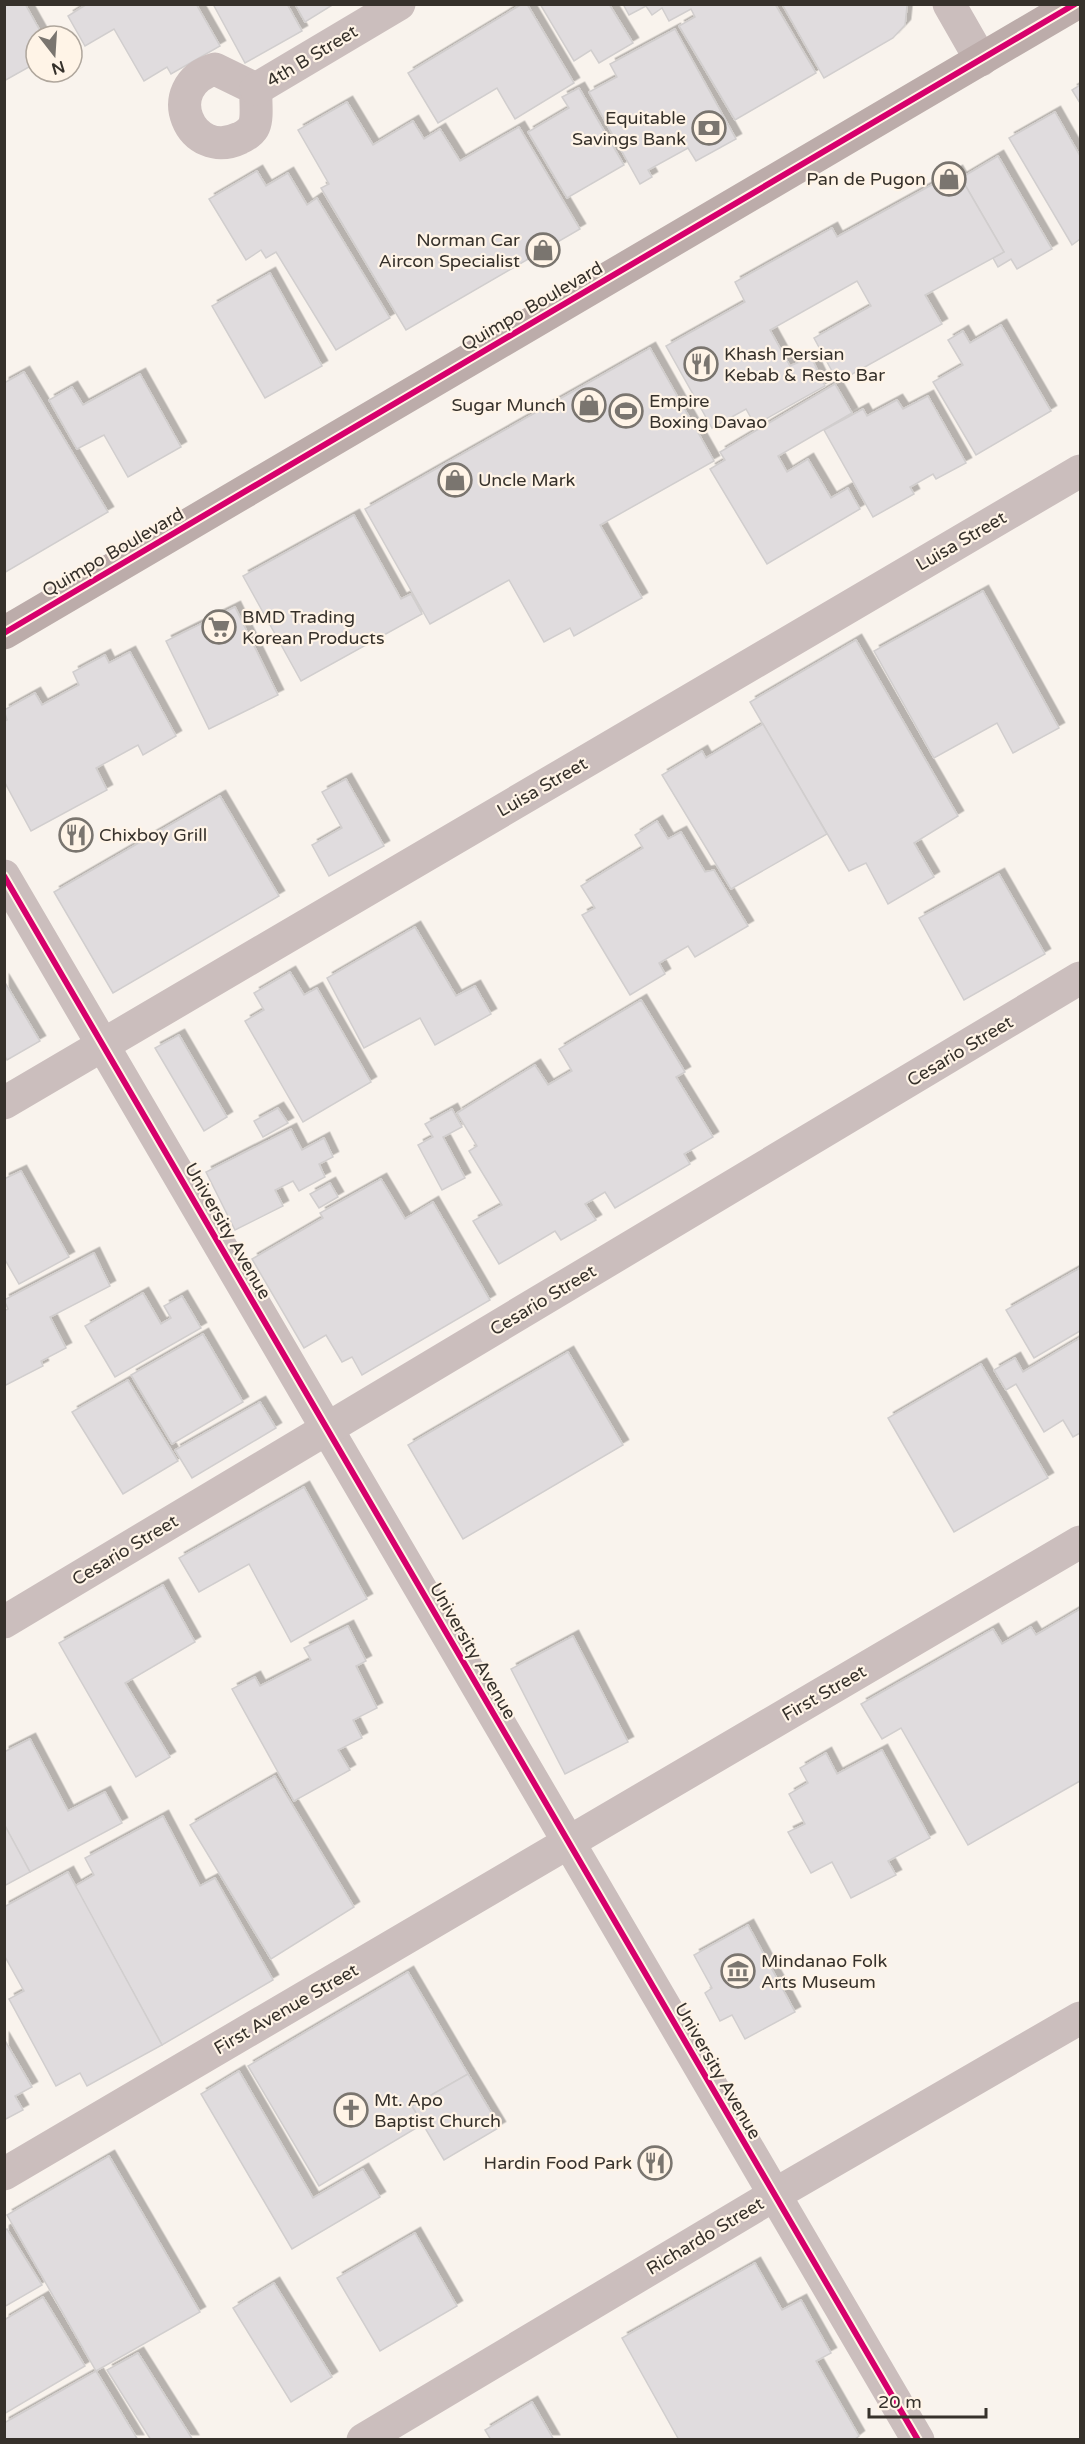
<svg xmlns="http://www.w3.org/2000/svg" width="1085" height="2444" font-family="'Varela Round',sans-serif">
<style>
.building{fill:#e0dcde;stroke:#d1cece;stroke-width:1.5;filter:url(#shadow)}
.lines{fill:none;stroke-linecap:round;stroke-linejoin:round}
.minor{stroke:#cbbebd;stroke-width:33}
.major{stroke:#bcacaa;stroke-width:33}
.cycleway-casing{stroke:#fff4e7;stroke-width:10}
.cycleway{stroke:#d6006c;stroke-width:6}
.labels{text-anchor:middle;stroke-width:4.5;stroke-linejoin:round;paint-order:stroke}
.street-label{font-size:18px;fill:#36312b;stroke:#fff4e7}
.poi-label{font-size:18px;fill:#36312b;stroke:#fff4e7;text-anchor:start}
</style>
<defs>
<filter id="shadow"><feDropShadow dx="5.5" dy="-5.5" stdDeviation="0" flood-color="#0004"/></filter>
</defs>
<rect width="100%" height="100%" fill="#f9f3ed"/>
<g class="building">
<polygon points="4,4 25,4 43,36 36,36 36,63 4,81"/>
<polygon points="87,4 196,4 220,46 171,74 167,67 144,81 114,29 85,46 68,16"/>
<polygon points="213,4 287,4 302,31 245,63"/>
<polygon points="295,4 334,4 305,22"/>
<polygon points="522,4 527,4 574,83 515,119 497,88 438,123 408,73"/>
<polygon points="540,4 609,4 633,43 599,63 591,50 574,61"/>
<polygon points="623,4 775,4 816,73 735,120 679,26 695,17 691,9 669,21 662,8 652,15 646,6 629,15"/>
<polygon points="782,4 906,4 907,6 905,25 893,38 824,78"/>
<polygon points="675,29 736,139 696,161 688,148 648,170 652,177 640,184 589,92 617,77 610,64"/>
<polygon points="1080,85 1080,103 1072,90"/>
<polygon points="579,88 624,165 567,198 528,132 569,108 562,97"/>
<polygon points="347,102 373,145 413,121 424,139 440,129 460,161 519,127 580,229 406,330 321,188 329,184 298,130"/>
<polygon points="1055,112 1080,156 1080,239 1072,245 1009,138"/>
<polygon points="998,156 1052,249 1017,269 1011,259 998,267 993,258 1004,252 961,178"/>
<polygon points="257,171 266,186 288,173 307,205 317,198 390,318 336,350 276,252 266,258 261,250 246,260 209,199"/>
<polygon points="957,171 1004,252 925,295 942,324 838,382 814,338 871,306 857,281 770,330 790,366 811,357 825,386 755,425 746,409 712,428 666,346 745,302 735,282 832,228 837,237"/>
<polygon points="270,273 322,366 265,398 212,306"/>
<polygon points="1001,325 1051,411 976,455 933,382 963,365 948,340 963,331 970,343"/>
<polygon points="650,348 714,461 600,525 642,598 574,636 570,628 544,642 509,580 430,624 365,509"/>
<polygon points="24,372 108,512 4,573 4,383"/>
<polygon points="140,374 181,447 128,477 104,435 77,449 49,400 72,387 83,405"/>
<polygon points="835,384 852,413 778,456 787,472 808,459 831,498 848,488 860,509 767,564 710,469 725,460 720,452"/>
<polygon points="928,396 966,463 936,479 933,474 910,487 914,494 873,517 824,430 863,409 867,416 897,400 903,409"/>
<polygon points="354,515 401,599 411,594 422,614 301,681 243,576"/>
<polygon points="983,591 1059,728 1013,753 997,723 934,758 874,651"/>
<polygon points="235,607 278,695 209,729 166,641"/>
<polygon points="856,640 958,816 914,843 934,877 888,904 866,863 849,871 750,702"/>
<polygon points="130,652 176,736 143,755 138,745 96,768 107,790 31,831 4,781 4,722 7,720 4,710 35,693 42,705 79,685 73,672 105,655 109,663"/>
<polygon points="763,724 827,834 731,889 662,775 702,751 706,758"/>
<polygon points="346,779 384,846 329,876 312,845 342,828 322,792"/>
<polygon points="220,796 279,896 113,993 54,892"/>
<polygon points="657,821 668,839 681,832 705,872 714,870 748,926 695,957 688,946 659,963 665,974 630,995 582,915 595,908 581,886 643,848 635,835"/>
<polygon points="999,874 1045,954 964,1000 919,918"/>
<polygon points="415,927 456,996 475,986 491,1014 435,1045 420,1018 364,1048 327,978"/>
<polygon points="290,972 304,995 317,988 371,1082 303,1122 245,1021 264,1010 254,993"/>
<polygon points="4,981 40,1041 7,1060 4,1055"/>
<polygon points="641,1000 685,1072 676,1077 713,1137 684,1154 690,1164 615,1208 605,1192 585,1204 596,1220 561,1240 555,1231 499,1264 473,1221 502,1205 469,1151 477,1146 457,1113 535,1065 548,1085 572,1071 559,1049"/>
<polygon points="179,1035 227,1117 204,1131 155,1048"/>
<polygon points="278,1108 288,1123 263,1137 254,1121"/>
<polygon points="452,1109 462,1127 443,1137 465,1178 442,1190 418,1145 433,1137 425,1124"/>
<polygon points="291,1129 302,1150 324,1138 333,1157 319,1164 325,1177 299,1191 293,1181 275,1190 283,1206 235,1230 206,1172"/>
<polygon points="21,1171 69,1257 19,1284 4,1258 4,1179"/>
<polygon points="381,1179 405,1219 433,1202 490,1300 362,1375 352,1357 342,1362 326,1335 304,1348 252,1259 323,1218 320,1213"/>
<polygon points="330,1183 338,1197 319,1208 310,1194"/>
<polygon points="94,1253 110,1286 50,1317 66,1348 41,1361 43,1366 4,1386 4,1311 8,1309 4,1300"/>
<polygon points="1080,1268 1080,1331 1034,1358 1006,1310"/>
<polygon points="143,1293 161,1324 171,1318 164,1306 182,1296 201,1328 115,1377 85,1326"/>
<polygon points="203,1334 243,1402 172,1444 131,1375"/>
<polygon points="1080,1338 1080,1433 1073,1437 1063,1420 1044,1432 1016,1384 1006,1390 994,1370 1015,1358 1023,1372"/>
<polygon points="568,1352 623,1445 463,1539 408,1445"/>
<polygon points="981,1364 1048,1478 954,1532 888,1418"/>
<polygon points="128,1380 178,1461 123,1494 72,1412"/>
<polygon points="260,1402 276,1428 192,1478 175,1450"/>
<polygon points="304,1487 367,1599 291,1642 249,1564 199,1592 179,1558"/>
<polygon points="163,1585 195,1642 125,1683 170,1757 136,1777 59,1643"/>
<polygon points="1080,1609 1080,1781 968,1845 901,1728 882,1739 861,1704 993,1629 1002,1644 1031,1627 1036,1635"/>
<polygon points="348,1626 366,1661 356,1666 377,1708 353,1720 362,1738 338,1750 350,1770 294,1801 232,1689 255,1677 260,1686 311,1660 304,1648"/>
<polygon points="573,1636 628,1742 565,1774 511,1669"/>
<polygon points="30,1739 68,1811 105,1792 122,1823 30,1872 4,1824 4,1752"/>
<polygon points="882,1750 930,1838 888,1861 896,1875 851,1898 832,1862 811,1873 788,1832 805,1824 789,1794 808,1783 800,1768 826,1753 837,1774"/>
<polygon points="275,1776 354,1907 271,1959 190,1825"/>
<polygon points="163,1816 200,1886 215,1878 273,1980 162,2045 75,1886 94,1875 85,1858"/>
<polygon points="4,1824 30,1872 4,1886"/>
<polygon points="68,1872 162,2045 87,2086 80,2073 56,2086 9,1999 24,1991 4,1955 4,1907"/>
<polygon points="748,1925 795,2012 745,2039 732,2015 720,2021 705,1993 712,1988 694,1955"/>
<polygon points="408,1972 468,2074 412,2106 423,2124 319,2186 248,2066"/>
<polygon points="4,2039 32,2087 15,2096 23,2110 4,2120"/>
<polygon points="239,2071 313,2198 363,2169 380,2197 292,2249 201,2094"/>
<polygon points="468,2074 500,2127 444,2160 412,2106"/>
<polygon points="109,2156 200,2312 96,2371 7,2215"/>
<polygon points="7,2229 42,2285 4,2307 4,2231"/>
<polygon points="415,2233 457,2306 380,2351 337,2278"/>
<polygon points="755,2263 782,2310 801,2300 831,2353 816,2361 859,2436 854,2440 679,2440 622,2338"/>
<polygon points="274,2283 332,2377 291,2402 233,2308"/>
<polygon points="43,2297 85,2366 4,2414 4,2320"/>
<polygon points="138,2353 193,2440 151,2440 107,2370"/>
<polygon points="96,2371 138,2440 4,2440 4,2423"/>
<polygon points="532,2402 554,2440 491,2440 485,2430"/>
</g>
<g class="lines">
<g class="minor">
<polyline points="949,4 981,60"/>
<path d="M 215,69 L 256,89 C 255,99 258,117 254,126 C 252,131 245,136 240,138 C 190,162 158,86 215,69 Z"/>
<polyline points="256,89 399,4"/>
<polyline points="4,876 918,2440"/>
<polyline points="4,1103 1080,471"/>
<polyline points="4,1622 1080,978"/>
<polyline points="4,2174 1080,1542"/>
<polyline points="363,2440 774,2195 1080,2018"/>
</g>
<polyline class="major" points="4,633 1075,4"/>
<defs>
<g id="cycleway">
<polyline points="4,633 1075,4"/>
<polyline points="4,876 918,2440"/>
</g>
</defs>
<use href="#cycleway" class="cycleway-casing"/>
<use href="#cycleway" class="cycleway"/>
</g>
<defs>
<symbol id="bank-ring" viewBox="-11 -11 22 22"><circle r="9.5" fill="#fff4e7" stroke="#7a756f" stroke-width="1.5"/><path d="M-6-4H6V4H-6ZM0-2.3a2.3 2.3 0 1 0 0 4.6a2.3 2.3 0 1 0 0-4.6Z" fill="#7a756f"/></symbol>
<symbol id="shop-ring" viewBox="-11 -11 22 22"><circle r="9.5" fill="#fff4e7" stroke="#7a756f" stroke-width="1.5"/><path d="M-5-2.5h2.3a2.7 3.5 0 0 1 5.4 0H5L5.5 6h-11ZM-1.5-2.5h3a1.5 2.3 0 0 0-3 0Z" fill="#7a756f"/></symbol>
<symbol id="restaurant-ring" viewBox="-11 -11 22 22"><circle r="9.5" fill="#fff4e7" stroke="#7a756f" stroke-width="1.5"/><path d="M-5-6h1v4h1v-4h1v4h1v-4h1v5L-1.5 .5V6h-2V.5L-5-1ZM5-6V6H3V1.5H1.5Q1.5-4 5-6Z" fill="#7a756f"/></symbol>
<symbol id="stadium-ring" viewBox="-11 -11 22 22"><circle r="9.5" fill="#fff4e7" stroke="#7a756f" stroke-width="1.5"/><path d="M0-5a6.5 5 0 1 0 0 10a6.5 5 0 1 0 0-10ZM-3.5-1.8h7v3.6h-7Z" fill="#7a756f"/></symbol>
<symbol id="supermarket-ring" viewBox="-11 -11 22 22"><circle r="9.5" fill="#fff4e7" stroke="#7a756f" stroke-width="1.5"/><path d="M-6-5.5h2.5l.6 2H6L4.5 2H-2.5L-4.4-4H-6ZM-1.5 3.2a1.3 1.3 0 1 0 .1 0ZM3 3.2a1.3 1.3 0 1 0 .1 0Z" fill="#7a756f"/></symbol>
<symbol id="museum-ring" viewBox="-11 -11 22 22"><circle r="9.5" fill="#fff4e7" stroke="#7a756f" stroke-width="1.5"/><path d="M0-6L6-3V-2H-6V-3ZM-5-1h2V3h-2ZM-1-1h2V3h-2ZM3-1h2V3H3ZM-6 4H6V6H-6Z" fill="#7a756f"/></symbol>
<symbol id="church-ring" viewBox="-11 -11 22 22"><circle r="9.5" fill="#fff4e7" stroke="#7a756f" stroke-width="1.5"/><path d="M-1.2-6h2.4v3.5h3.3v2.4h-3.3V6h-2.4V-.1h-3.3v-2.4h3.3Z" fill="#7a756f"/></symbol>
</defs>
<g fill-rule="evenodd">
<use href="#bank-ring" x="690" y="109" width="38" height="38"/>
<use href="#shop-ring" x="930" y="160" width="38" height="38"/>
<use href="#shop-ring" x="524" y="231" width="38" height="38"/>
<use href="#restaurant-ring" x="682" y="345" width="38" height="38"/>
<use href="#shop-ring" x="570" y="386" width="38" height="38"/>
<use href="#stadium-ring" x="607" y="392" width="38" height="38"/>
<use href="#shop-ring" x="436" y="461" width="38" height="38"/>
<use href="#supermarket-ring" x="200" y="608" width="38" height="38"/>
<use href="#restaurant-ring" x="57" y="816" width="38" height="38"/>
<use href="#museum-ring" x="719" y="1952" width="38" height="38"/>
<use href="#church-ring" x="332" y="2091" width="38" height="38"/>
<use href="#restaurant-ring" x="636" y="2144" width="38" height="38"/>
</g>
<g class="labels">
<g class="street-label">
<text transform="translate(312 56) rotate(-31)" y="6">4th B Street</text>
<text transform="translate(532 306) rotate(-30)" y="6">Quimpo Boulevard</text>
<text transform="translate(961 541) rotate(-30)" y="6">Luisa Street</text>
<text transform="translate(113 552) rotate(-30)" y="6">Quimpo Boulevard</text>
<text transform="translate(542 787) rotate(-30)" y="6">Luisa Street</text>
<text transform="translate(960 1051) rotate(-31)" y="6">Cesario Street</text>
<text transform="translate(228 1231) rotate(60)" y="6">University Avenue</text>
<text transform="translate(543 1300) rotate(-31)" y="6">Cesario Street</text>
<text transform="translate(125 1550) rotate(-31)" y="6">Cesario Street</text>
<text transform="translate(473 1651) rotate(60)" y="6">University Avenue</text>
<text transform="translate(824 1693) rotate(-30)" y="6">First Street</text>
<text transform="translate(286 2009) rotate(-30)" y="6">First Avenue Street</text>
<text transform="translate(718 2071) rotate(60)" y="6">University Avenue</text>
<text transform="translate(705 2236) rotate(-31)" y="6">Richardo Street</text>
</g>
<g class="poi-label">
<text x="686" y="124" text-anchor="end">Equitable<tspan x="686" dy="21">Savings Bank</tspan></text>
<text x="926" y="185" text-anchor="end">Pan de Pugon</text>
<text x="520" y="246" text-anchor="end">Norman Car<tspan x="520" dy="21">Aircon Specialist</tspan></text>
<text x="724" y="360">Khash Persian<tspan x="724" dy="21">Kebab &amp; Resto Bar</tspan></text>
<text x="649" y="407">Empire<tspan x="649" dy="21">Boxing Davao</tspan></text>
<text x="566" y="411" text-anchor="end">Sugar Munch</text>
<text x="478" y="486">Uncle Mark</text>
<text x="242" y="623">BMD Trading<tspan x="242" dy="21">Korean Products</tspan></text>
<text x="99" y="841">Chixboy Grill</text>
<text x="761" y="1967">Mindanao Folk<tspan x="761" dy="21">Arts Museum</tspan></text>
<text x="374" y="2106">Mt. Apo<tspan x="374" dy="21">Baptist Church</tspan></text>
<text x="632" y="2169" text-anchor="end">Hardin Food Park</text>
</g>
</g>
<rect width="1085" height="2444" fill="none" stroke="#36312b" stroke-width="12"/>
<g transform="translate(54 54) rotate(163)"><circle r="28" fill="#fff4e7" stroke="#afa69c" stroke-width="1.5"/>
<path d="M0-4.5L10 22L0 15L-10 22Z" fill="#7a756f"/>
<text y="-9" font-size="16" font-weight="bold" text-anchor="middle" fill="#36312b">N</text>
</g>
<path d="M869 2408v9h117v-9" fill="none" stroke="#36312b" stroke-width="3"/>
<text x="878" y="2408" font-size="18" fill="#36312b" stroke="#fff4e7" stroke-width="4.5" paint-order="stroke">20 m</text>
</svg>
